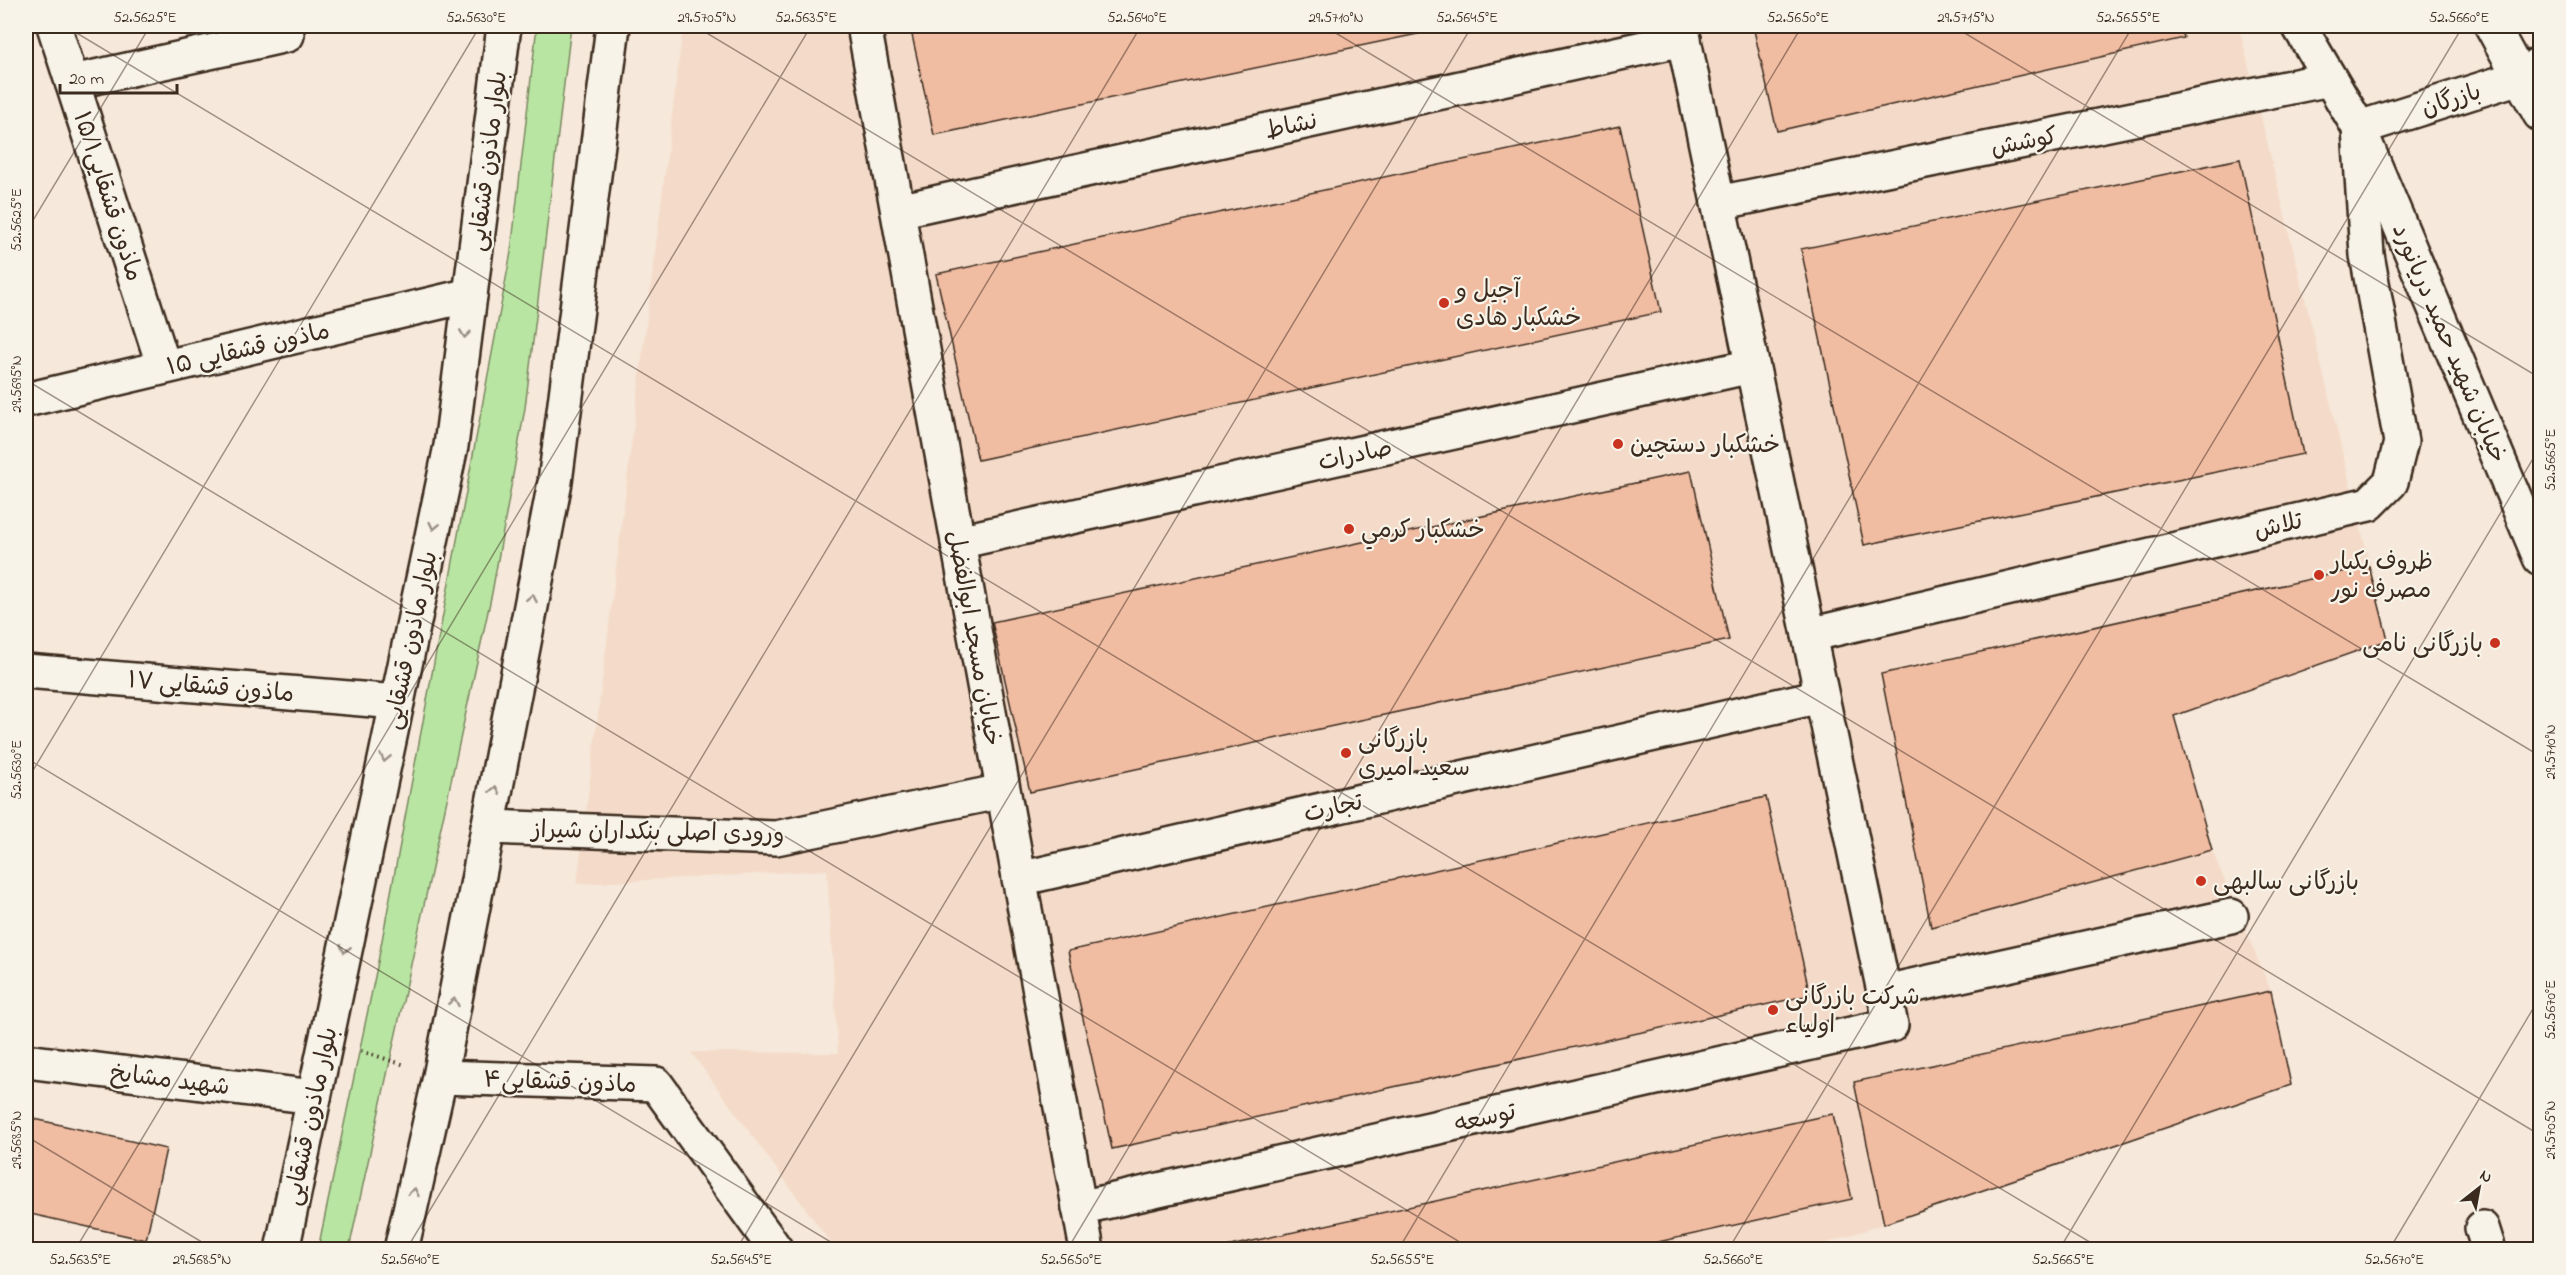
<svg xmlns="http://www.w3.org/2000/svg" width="2566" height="1275" font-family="'Indie Flower','Playpen Sans Arabic',sans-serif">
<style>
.built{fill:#f4dbc9}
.green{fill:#b9e5a3;stroke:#7a8860;stroke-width:1.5}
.building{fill:#f0bca2;stroke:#3b2a1e;stroke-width:1.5}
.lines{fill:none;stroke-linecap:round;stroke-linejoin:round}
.minor-casing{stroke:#3b2a1e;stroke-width:38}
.tertiary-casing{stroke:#3b2a1e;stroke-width:38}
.path{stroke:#3b2a1e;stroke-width:4;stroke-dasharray:1.5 4.5;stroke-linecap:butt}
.minor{stroke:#f7f3e8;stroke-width:33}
.tertiary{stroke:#f7f3e8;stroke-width:33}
.oneway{stroke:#998e83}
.ticks{fill:none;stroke:#3b2a1e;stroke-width:1.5;stroke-opacity:0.45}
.poi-dot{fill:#c8321e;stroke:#f7f3e8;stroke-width:2}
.labels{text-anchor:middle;stroke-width:4.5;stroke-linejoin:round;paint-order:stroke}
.street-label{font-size:24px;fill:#3b2a1e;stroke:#f7f3e8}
.poi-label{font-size:24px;fill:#3b2a1e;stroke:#f7f3e8;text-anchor:start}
.neatline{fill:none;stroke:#3b2a1e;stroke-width:2}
.ticks-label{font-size:15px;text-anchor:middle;fill:#3b2a1e}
</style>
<rect width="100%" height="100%" fill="#f6e8da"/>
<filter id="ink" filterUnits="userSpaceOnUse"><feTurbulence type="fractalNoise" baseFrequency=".0167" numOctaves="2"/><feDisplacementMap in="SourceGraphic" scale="12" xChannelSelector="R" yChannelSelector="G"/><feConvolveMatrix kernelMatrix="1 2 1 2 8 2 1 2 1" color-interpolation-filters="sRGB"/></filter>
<g filter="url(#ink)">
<polygon class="built" points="683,26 2239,26 2388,640 2174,716 2212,850 2271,991 2291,1085 1810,1249 835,1249 691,1052 838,1053 827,870 577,884"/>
<polygon class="green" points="537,26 571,26 525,408 492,593 349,1249 318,1249 377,967 511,252"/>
<g class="building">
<polygon points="910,26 1456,26 934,135"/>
<polygon points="1753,26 2181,26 2184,38 1777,131"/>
<polygon points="1620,126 1661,312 978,460 936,274"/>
<polygon points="2240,159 2303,454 1864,545 1801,249"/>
<polygon points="1691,471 1729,640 1030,792 992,622"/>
<polygon points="2369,566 2388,640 2174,716 2212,850 1931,927 1881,674"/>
<polygon points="1766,797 1810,995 1112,1149 1068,951"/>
<polygon points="2271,991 2291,1085 1884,1224 1854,1082"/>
<polygon points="1833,1114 1852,1199 1622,1250 1212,1250"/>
<polygon points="26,1117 166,1149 146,1240 26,1213"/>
</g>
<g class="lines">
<defs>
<g id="minor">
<polyline points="54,26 164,367"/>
<polyline points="864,26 1087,1250"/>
<polyline points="2492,26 2540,114"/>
<polyline points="72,82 287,35"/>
<polyline points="1718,203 2330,79"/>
<polyline points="898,211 1684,39"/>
<polyline points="26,400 470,295"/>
<polyline points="958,542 1752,366"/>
<polyline points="1809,635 2369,504 2391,482 2401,442 2367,255 2359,128 2299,26"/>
<polyline points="26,671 397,702"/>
<polyline points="488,827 776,838 1003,791"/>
<polyline points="1019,879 1821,696"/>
<polyline points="1884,992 2231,916"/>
<polyline points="440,1077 656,1084 776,1250"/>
<polyline points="1079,1208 1891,1025 1681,26"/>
<polyline points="2482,1228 2489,1250"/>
</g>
<g id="tertiary">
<polyline points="2540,63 2520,77 2359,128 2540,558"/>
<polyline points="26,1061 314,1097"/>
<polyline points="282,1250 451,446 504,26"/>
<polyline points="401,1250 440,1077 555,482 613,26"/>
</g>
</defs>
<use href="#minor" class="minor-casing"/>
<use href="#tertiary" class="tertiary-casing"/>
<polyline class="path" points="361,1051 405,1065"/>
<use href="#minor" class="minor"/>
<use href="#tertiary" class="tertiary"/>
</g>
<defs><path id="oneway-chevron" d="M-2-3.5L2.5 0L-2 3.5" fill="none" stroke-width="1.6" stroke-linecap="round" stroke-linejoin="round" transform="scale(1.5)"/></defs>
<g class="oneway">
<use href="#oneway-chevron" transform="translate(465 334) rotate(97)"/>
<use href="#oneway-chevron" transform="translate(434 526) rotate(102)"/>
<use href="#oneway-chevron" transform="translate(532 598) rotate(-79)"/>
<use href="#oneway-chevron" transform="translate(385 758) rotate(102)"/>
<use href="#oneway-chevron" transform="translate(495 790) rotate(-79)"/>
<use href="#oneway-chevron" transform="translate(345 949) rotate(102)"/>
<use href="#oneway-chevron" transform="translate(454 1002) rotate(-79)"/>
<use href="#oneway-chevron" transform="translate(414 1192) rotate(-78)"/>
</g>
</g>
<path class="ticks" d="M 65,26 L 2103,1250M 695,26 L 2540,1135M 1324,26 L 2540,756M 1953,26 L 2540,378M 26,232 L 150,26M 26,380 L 1473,1250M 26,758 L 844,1250M 26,782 L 480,26M 26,1136 L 215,1250M 75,1250 L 811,26M 406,1250 L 1141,26M 736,1250 L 1472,26M 1067,1250 L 1802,26M 1398,1250 L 2133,26M 1728,1250 L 2463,26M 2059,1250 L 2540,447M 2389,1250 L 2540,997"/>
<g class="poi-dot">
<circle cx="1444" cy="303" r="6"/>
<circle cx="1618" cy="444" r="6"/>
<circle cx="1349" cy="529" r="6"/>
<circle cx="2319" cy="575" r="6"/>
<circle cx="2495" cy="643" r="6"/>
<circle cx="1346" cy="753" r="6"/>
<circle cx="2201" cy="881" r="6"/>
<circle cx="1773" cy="1010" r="6"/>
</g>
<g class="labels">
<g class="street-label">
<text transform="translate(2451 99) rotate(-18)" y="8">بازرگان</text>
<text transform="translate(1291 125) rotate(-12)" y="8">نشاط</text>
<text transform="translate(2024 141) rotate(-11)" y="8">کوشش</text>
<text transform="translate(487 161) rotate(-83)" y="8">بلوار ماذون قشقایی</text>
<text transform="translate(109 196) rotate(72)" y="8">۱۵/۱ماذون قشقایی</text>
<text transform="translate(2450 343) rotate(67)" y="8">خیابان شهید حمید دریانورد</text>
<text transform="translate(248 348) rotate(-13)" y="8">ماذون قشقایی ۱۵</text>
<text transform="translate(1355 454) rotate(-12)" y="8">صادرات</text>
<text transform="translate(2278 525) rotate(-13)" y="8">تلاش</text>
<text transform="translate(975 638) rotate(80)" y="8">خیابان مسجد ابوالفضل</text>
<text transform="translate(410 640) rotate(-78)" y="8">بلوار ماذون قشقایی</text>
<text transform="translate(211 686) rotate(5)" y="8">ماذون قشقایی ۱۷</text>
<text transform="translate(1333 807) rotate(-13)" y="8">تجارت</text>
<text transform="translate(658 831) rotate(1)" y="8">ورودی اصلی بنکداران شیراز</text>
<text transform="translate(170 1079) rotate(7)" y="8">شهید مشایخ</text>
<text transform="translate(560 1081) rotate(2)" y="8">۴ماذون قشقایی</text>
<text transform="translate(310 1116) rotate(-78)" y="8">بلوار ماذون قشقایی</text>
<text transform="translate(1485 1117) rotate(-13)" y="8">توسعه</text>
</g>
<g class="poi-label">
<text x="1456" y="297">آجیل و<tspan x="1456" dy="28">خشکبار هادی</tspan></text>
<text x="1630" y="452">خشکبار دستچین</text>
<text x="1361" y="537">خشكبار كرمي</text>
<text x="2331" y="569">ظروف یکبار<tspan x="2331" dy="28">مصرف نور</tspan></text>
<text x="2483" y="651" text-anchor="end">بازرگانی نامی</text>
<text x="1358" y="747">بازرگانی<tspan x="1358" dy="28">سعید امیری</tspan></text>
<text x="2213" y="889">بازرگانی سالبهی</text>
<text x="1785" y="1004">شرکت بازرگانی<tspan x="1785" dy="28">اولیاء</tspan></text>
</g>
</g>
<rect width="2566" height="1275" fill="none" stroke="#f7f3e8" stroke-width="66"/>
<g transform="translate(2479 1188) rotate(31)" stroke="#f7f3e8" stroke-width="4.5" paint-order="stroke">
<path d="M0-4.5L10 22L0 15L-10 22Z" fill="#3b2a1e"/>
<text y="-9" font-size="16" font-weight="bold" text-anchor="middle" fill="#3b2a1e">N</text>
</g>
<path d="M60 84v9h117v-9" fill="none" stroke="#3b2a1e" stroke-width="3"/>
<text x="69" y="84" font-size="18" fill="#3b2a1e" stroke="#f7f3e8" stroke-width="4.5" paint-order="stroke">20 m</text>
<rect x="33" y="33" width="2500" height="1209" class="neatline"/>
<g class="ticks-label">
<text x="145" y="22">52.5625°E</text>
<text x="476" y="22">52.5630°E</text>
<text x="707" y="22">29.5705°N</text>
<text x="806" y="22">52.5635°E</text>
<text x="1137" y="22">52.5640°E</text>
<text x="1336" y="22">29.5710°N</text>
<text x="1467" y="22">52.5645°E</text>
<text x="1798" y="22">52.5650°E</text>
<text x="1966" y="22">29.5715°N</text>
<text x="2128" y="22">52.5655°E</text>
<text x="2459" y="22">52.5660°E</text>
<text transform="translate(16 220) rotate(-90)" y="5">52.5625°E</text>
<text transform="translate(16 384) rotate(-90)" y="5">29.5695°N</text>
<text transform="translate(2550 460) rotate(-90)" y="5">52.5665°E</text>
<text transform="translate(2550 752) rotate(-90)" y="5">29.5710°N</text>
<text transform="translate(16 770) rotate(-90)" y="5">52.5630°E</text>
<text transform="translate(2550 1010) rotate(-90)" y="5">52.5670°E</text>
<text transform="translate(2550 1130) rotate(-90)" y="5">29.5705°N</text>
<text transform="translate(16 1140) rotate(-90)" y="5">29.5685°N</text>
<text x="80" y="1264">52.5635°E</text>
<text x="202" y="1264">29.5685°N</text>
<text x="410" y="1264">52.5640°E</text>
<text x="741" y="1264">52.5645°E</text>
<text x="1071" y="1264">52.5650°E</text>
<text x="1402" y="1264">52.5655°E</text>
<text x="1733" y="1264">52.5660°E</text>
<text x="2063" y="1264">52.5665°E</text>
<text x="2394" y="1264">52.5670°E</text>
</g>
</svg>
